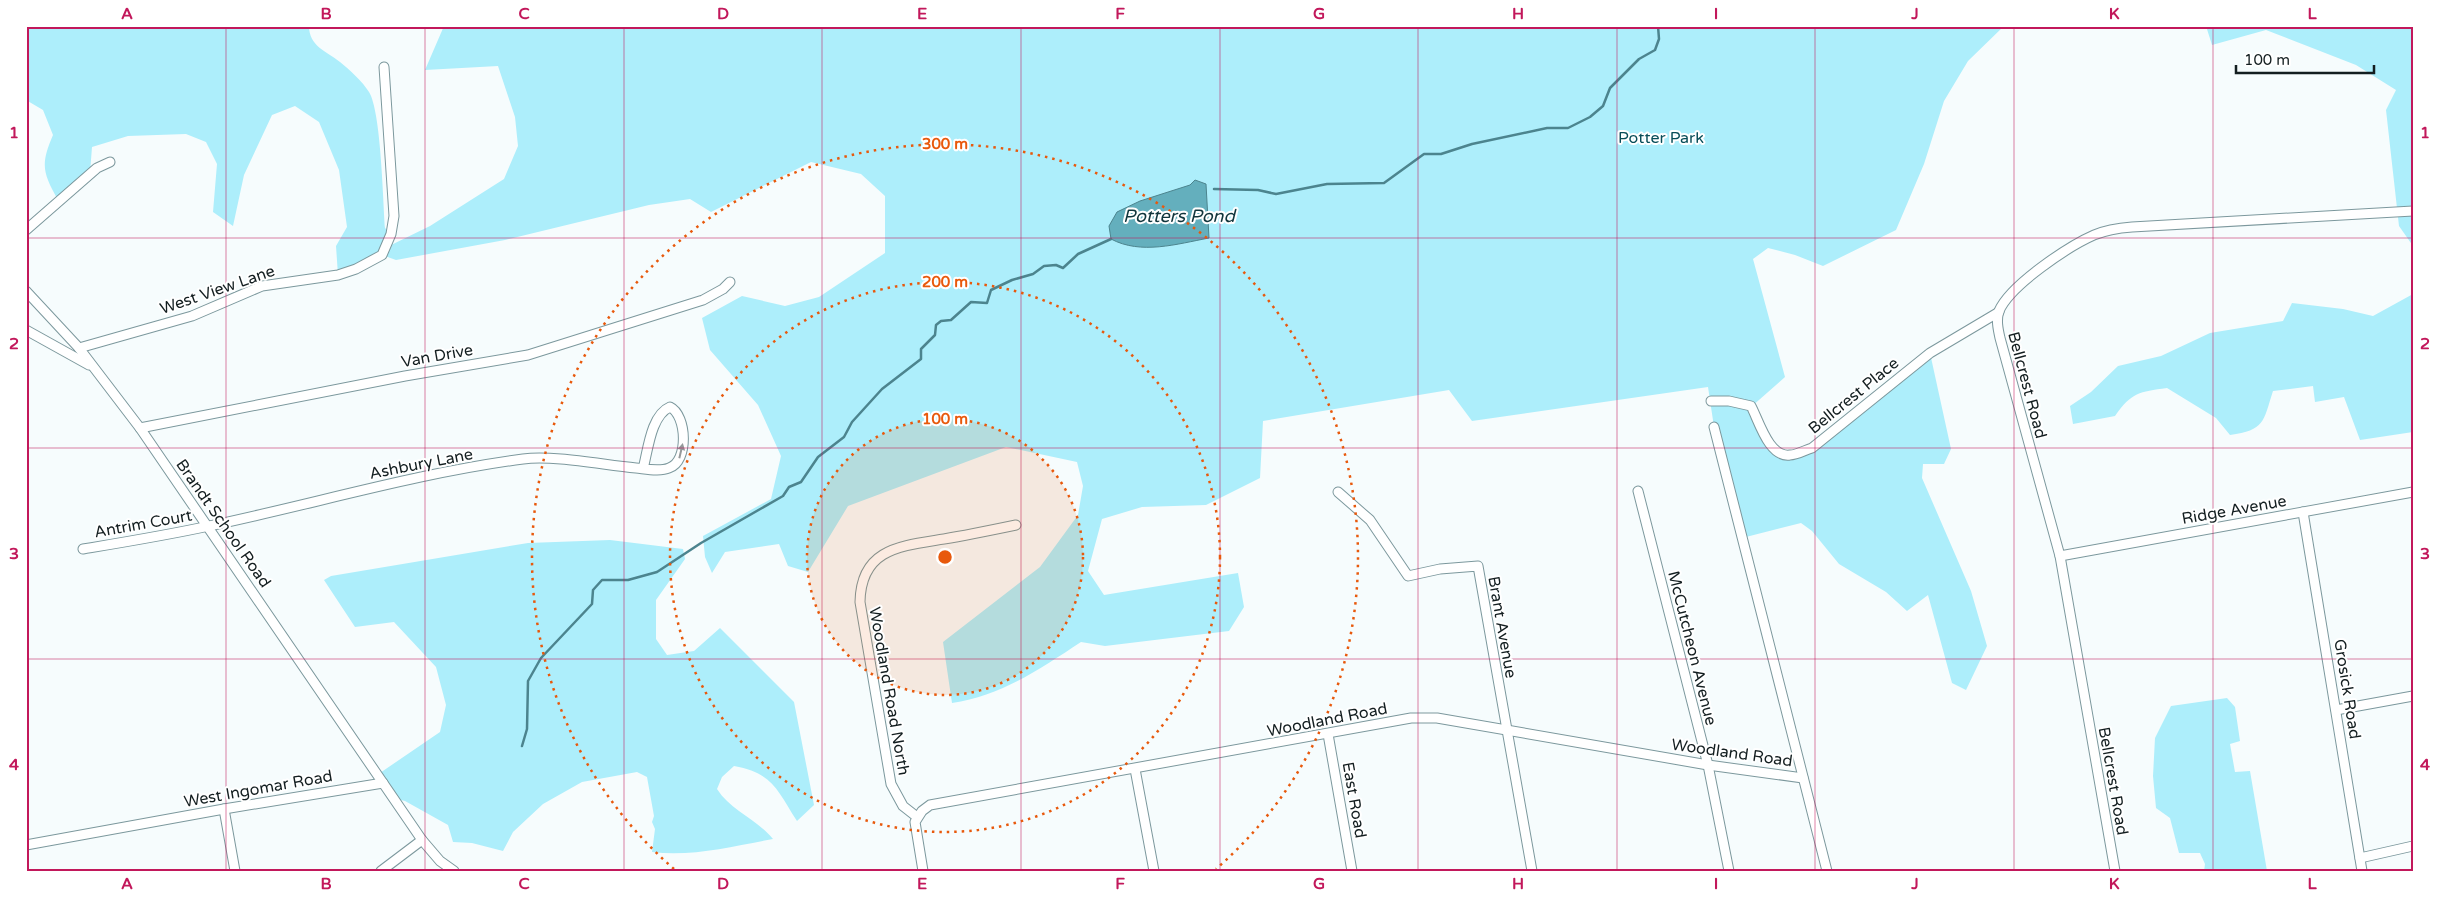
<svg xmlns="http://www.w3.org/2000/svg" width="2439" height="897" font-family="'Varela Round',sans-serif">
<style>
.green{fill:#adeefb}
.water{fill:#64afbd;stroke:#4c848e}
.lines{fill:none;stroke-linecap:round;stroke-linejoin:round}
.stream{stroke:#4c848e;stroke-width:2.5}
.minor-casing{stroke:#7c989d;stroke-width:11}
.minor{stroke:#fff;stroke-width:9}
.oneway{fill:#959a9b}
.grid{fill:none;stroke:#c2185b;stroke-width:1;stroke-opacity:0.55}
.ring{fill:none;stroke:#e8590c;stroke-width:2.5;stroke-dasharray:2.5 5}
.labels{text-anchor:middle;stroke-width:4;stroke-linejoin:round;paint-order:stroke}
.park-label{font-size:16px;fill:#074d58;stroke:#fff}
.street-label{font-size:16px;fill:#131e20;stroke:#fff}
.water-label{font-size:18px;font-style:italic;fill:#10353c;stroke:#fff}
.centre{fill:#e8590c;stroke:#fff;stroke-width:2.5}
.ring-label{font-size:15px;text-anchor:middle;font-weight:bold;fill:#e8590c;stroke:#fff;stroke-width:4;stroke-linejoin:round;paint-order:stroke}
.neatline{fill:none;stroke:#c2185b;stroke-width:2}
.grid-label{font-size:16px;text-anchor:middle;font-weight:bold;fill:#c2185b}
</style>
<rect width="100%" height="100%" fill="#f6fcfd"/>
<g class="green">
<path d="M 26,26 L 309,26 C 309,46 326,51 340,62 C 349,69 363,82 369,92 C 381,111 383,200 385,228 L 391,234 L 387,247 L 430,226 L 504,179 L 518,146 L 515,117 L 498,66 L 425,70 L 444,26 L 2004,26 L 1968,61 L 1944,101 L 1924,164 L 1896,230 L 1823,266 L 1795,255 L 1768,248 L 1753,259 L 1785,377 L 1751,407 L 1778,453 L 1812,448 L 1930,353 L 1951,449 L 1944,464 L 1923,464 L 1922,478 L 1971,591 L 1987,646 L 1966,690 L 1952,683 L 1928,595 L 1907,611 L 1886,592 L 1839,564 L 1812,531 L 1801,523 L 1742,538 L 1714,427 L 1708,387 L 1472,421 L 1449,390 L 1263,421 L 1260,478 L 1206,505 L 1142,507 L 1102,519 L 1088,571 L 1104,595 L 1238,573 L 1244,607 L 1229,631 L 1105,646 L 1081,642 C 1040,669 1001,696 952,703 L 943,642 L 1040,567 L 1078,515 L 1083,486 L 1077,462 L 1006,447 L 848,506 L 808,572 L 788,566 L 779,544 L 725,552 L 712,573 L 705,557 L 703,536 L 771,499 L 781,456 L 758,405 L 710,350 L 702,318 L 742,296 L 785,306 L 819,297 L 885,253 L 885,196 L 861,174 L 811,162 L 711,212 L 690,199 L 649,205 L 505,240 L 396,260 L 382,255 L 338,275 L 336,246 L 347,227 L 339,170 L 319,122 L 295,106 L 272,115 L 244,175 L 233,226 L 213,212 L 217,164 L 206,142 L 186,134 L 128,136 L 92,147 L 90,173 L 58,200 C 43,173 40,165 53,135 L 43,110 L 26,100 Z"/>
<polygon points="2206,26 2413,26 2413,246 2399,226 2386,110 2396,90 2356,65 2266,30 2212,45"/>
<path d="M 2413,294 L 2413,432 L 2360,440 L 2344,397 L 2315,402 L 2313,386 L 2273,391 C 2263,422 2265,430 2230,435 L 2216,418 L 2167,388 C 2139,392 2132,392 2115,416 L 2073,424 L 2070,406 L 2091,392 L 2118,366 L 2161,356 L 2210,333 L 2283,321 L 2292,303 L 2343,309 L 2373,316 Z"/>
<path d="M 610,540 L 683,549 L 685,559 L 656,600 L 656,639 L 667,655 L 694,651 L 720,628 L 794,702 L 814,805 L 797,821 C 777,790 773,773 734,766 L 722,777 L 717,789 C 731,811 757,819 773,839 C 733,846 693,857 652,852 L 655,829 L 652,822 L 654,816 L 647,777 L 637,772 L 582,782 L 543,804 L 513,832 L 503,851 L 472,843 L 453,842 L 448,825 L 405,801 L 393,798 L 377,775 L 440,732 L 446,705 L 436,667 L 394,622 L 355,627 L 324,580 L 331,576 L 528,543 Z"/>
<polygon points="2227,698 2235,707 2240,741 2230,744 2235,772 2250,771 2267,871 2204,871 2205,864 2200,853 2179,853 2170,818 2156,808 2153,776 2155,738 2171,706"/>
</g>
<path class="water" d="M 1195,180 L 1206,184 L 1209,238 C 1177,244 1141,255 1111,239 L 1109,226 L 1117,212 L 1140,201 L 1190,185 Z"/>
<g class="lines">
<g class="stream">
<polyline points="1214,189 1258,190 1276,194 1327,184 1384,183 1424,154 1441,154 1472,144 1547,128 1568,128 1590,117 1603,106 1610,88 1639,59 1655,50 1659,39 1658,26"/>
<polyline points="522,746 527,729 528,681 541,658 592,604 593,590 602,580 628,580 657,572 701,543 783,496 789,487 801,482 818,457 844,437 852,422 882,389 921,359 921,349 935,335 936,325 941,321 951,320 971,302 987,303 991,290 1012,280 1033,274 1044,266 1056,265 1063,268 1078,254 1111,239"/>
</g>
<defs>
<g id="minor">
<polyline points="26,230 97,168 110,162"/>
<polyline points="26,291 79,348 140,428 422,840 440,861 454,871"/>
<polyline points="26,330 89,365"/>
<polyline points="79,348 192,316 262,286 338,275 356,269 382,255 391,234 394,216 384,67"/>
<path d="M 1711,401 L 1729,401 L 1751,406 C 1759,421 1769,458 1790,455 C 1797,455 1805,450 1812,448 L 1930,353 L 1999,312"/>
<polyline points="1714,427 1827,871"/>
<polyline points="140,428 405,376 528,355 703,300 723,289 730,282"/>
<polyline points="1638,491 1708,765 1729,871"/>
<polyline points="1338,492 1370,520 1408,576 1440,569 1478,566 1532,871"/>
<polyline points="2303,512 2362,871"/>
<path d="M 83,549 C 125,542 168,535 209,526 C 314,504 417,473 523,459 C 554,455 603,465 636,468 C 646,469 660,472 669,468 C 689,462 687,415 670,407 C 651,415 648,450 643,469"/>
<polyline points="2060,556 2413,492"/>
<polyline points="2336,710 2413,696"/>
<polyline points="1328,734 1352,871"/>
<polyline points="1135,769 1154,871"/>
<polyline points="224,809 235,871"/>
<path d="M 917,817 L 903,806 L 891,784 L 860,602 C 861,548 901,546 944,539 C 968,535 992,530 1016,525"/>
<polyline points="26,845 224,809 383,783"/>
<polyline points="2360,858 2413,846"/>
<polyline points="381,871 422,840"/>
<polyline points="923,871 915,822 922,811 930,805 1411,718 1437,718 1708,765 1803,778"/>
<path d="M 2115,871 L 2060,556 L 2000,338 C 1998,329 1996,320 1999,311 C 2010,285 2069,246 2094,235 C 2106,230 2119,228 2132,227 L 2413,211"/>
</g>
</defs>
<use href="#minor" class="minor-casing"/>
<use href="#minor" class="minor"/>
</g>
<defs><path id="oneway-solid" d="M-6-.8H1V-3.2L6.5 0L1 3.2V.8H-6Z" transform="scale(1.25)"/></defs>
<use class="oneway" href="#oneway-solid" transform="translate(681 451) rotate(-77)"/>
<path class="grid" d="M 226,26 L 226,871M 425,26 L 425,871M 624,26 L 624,871M 822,26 L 822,871M 1021,26 L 1021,871M 1220,26 L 1220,871M 1418,26 L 1418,871M 1617,26 L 1617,871M 1815,26 L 1815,871M 2014,26 L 2014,871M 2213,26 L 2213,871M 26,238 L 2413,238M 26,448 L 2413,448M 26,659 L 2413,659"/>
<circle cx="945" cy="557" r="138" fill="#e8590c" fill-opacity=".12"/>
<g class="ring">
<circle cx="945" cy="557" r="138"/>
<circle cx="945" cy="557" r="275"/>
<path d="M674 869A413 413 0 1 1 1216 869"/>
</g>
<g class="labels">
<g class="park-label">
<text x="1661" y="143">Potter Park</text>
</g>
<g class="street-label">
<text transform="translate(217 289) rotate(-19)" y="6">West View Lane</text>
<text transform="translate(437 355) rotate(-10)" y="6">Van Drive</text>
<text transform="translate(2028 385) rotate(75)" y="6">Bellcrest Road</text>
<text transform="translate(1853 395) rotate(-39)" y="6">Bellcrest Place</text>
<text transform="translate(421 463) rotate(-11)" y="6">Ashbury Lane</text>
<text transform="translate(2234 509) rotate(-10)" y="6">Ridge Avenue</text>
<text transform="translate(143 523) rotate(-10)" y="6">Antrim Court</text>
<text transform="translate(224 523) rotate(55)" y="6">Brandt School Road</text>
<text transform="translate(1503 627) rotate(80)" y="6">Brant Avenue</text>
<text transform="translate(1693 648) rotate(76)" y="6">McCutcheon Avenue</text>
<text transform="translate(2348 689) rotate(81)" y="6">Grosick Road</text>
<text transform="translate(890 691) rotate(80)" y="6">Woodland Road North</text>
<text transform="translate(1327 719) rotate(-11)" y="6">Woodland Road</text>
<text transform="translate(1732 752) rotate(8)" y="6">Woodland Road</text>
<text transform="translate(2114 781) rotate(80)" y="6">Bellcrest Road</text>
<text transform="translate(258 788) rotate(-10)" y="6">West Ingomar Road</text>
<text transform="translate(1355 800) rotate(80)" y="6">East Road</text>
</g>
<g class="water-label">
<text x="1179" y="222">Potters Pond</text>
</g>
</g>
<circle cx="945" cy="557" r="8" class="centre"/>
<g class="ring-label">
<text x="945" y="149">300 m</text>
<text x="945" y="287">200 m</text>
<text x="945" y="424">100 m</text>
</g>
<rect width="2439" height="897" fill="none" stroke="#ffffff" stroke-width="55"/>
<path d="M2236 65v8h138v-8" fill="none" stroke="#131e20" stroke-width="2.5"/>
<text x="2244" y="65" font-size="15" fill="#131e20" stroke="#ffffff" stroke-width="4" paint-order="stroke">100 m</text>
<rect x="28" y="28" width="2384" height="842" class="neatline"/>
<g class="grid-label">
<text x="127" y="19">A</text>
<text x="326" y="19">B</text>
<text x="524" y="19">C</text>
<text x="723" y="19">D</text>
<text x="922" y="19">E</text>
<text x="1120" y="19">F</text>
<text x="1319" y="19">G</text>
<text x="1518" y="19">H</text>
<text x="1716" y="19">I</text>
<text x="1915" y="19">J</text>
<text x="2114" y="19">K</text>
<text x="2312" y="19">L</text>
<text x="14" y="138">1</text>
<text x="2425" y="138">1</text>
<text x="14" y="349">2</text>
<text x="2425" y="349">2</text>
<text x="14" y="559">3</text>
<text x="2425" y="559">3</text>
<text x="14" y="770">4</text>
<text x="2425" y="770">4</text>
<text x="127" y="889">A</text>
<text x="326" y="889">B</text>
<text x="524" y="889">C</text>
<text x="723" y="889">D</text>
<text x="922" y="889">E</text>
<text x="1120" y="889">F</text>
<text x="1319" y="889">G</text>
<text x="1518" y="889">H</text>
<text x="1716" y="889">I</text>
<text x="1915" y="889">J</text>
<text x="2114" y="889">K</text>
<text x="2312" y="889">L</text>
</g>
</svg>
